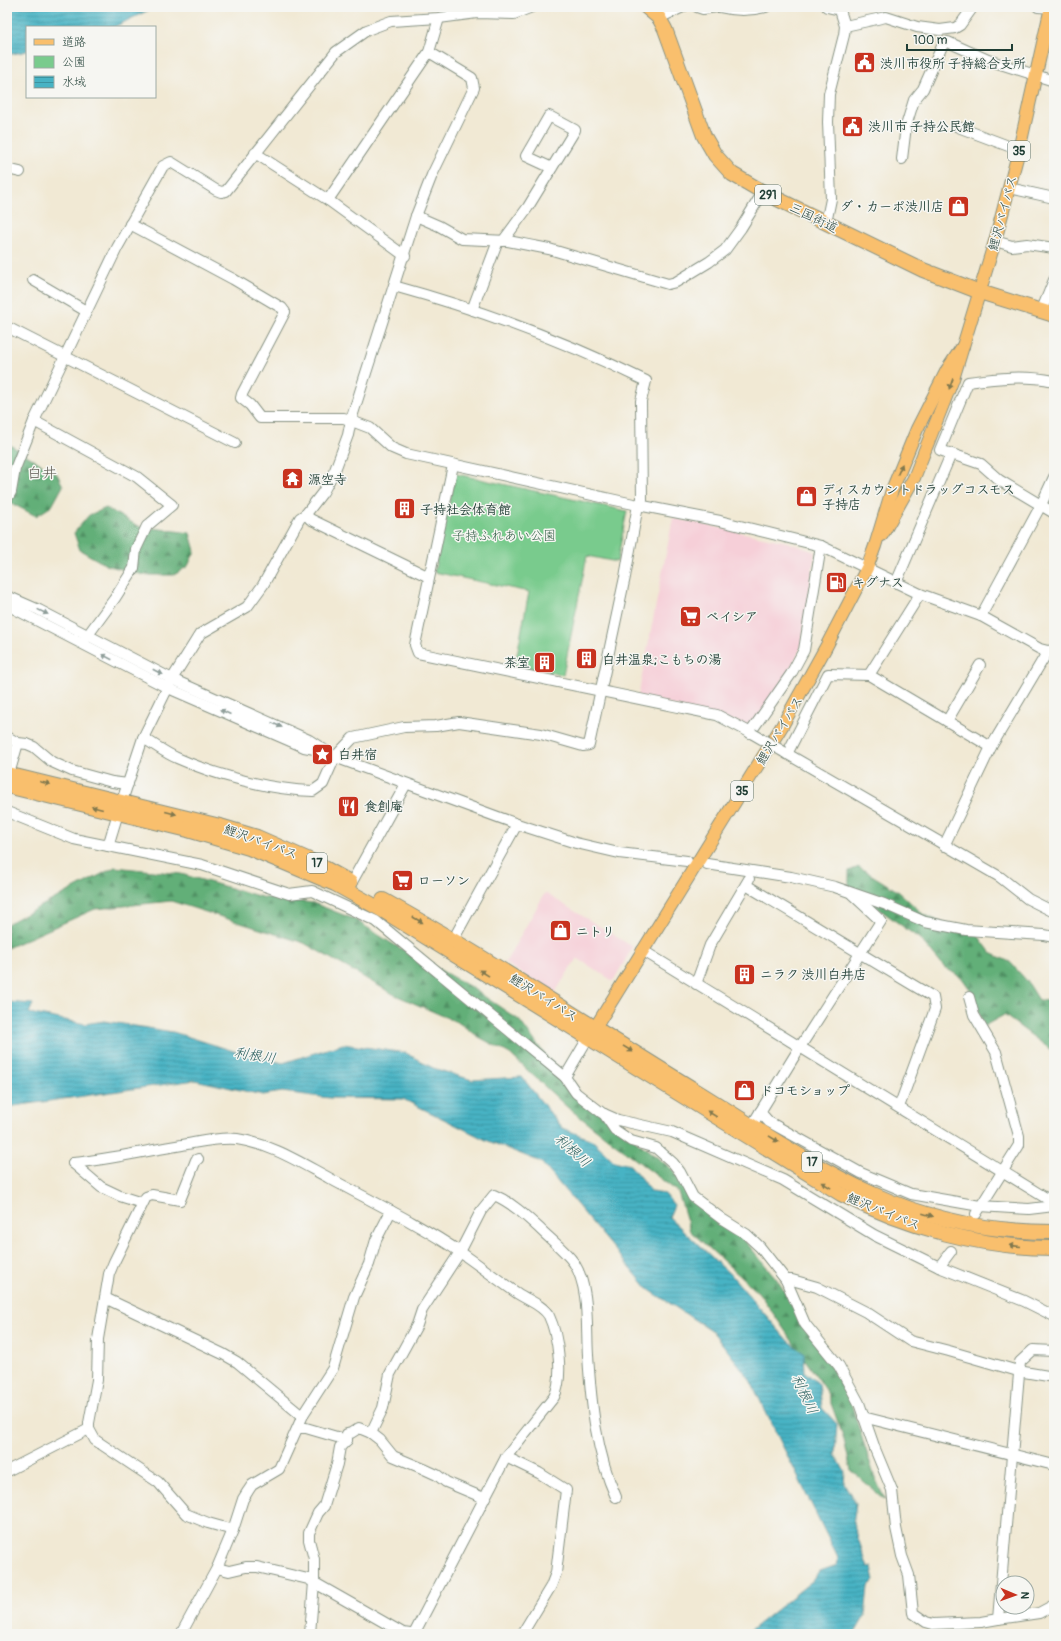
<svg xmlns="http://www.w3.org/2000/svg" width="1061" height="1641" font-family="Pangolin,'Klee One',sans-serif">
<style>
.built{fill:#f6cfd8}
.forest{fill:url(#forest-firs);stroke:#407656}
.park{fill:#79cb8d;stroke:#4c8460}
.water{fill:url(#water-rules);stroke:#33787c}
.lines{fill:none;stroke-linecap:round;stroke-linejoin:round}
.stream{stroke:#47b3c4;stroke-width:2}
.minor-casing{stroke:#889384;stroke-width:12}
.major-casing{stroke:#889384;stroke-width:14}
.highway-casing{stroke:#889384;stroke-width:16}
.minor{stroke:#fff;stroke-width:10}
.major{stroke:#f9bf6d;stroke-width:12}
.highway{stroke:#f9bf6d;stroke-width:14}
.minor-bridge-casing{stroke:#889384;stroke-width:12;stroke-linecap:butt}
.minor-bridge{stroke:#fff;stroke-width:10}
.oneway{fill:#81784e}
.oneway2{fill:#8f9e9a}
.labels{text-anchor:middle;stroke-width:3;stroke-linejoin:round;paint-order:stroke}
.shield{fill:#f6f6f2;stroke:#60746d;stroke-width:1}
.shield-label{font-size:12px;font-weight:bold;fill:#1f3d34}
.poi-label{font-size:13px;font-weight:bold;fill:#1f3d34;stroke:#f6f6f2;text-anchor:start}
.street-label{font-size:13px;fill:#1f3d34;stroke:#f6f6f2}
.park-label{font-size:13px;fill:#36604a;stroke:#f6f6f2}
.water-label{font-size:14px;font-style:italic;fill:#2b605f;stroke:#f6f6f2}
.quarter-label{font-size:15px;fill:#605e54;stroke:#f6f6f2}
</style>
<defs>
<pattern id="forest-firs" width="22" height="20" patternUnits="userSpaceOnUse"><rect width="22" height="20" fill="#62af78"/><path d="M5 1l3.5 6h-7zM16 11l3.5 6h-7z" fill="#509063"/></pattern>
<pattern id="water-rules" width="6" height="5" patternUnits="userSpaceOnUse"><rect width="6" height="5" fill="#47b3c4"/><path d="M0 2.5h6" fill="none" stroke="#3b93a0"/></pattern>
</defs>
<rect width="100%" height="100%" fill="#f6f6f2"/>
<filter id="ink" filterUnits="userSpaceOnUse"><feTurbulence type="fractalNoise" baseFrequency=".025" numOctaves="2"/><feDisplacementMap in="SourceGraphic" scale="8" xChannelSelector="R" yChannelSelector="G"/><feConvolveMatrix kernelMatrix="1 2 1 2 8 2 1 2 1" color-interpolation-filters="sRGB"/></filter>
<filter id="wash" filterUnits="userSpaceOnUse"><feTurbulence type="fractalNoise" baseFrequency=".012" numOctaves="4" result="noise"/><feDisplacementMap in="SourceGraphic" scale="16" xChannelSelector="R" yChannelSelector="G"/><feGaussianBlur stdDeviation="0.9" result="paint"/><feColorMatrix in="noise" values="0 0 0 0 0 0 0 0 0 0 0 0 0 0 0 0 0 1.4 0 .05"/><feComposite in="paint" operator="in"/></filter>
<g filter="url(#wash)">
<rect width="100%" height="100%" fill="#f1e9d4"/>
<g class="built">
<polygon points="673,518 787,542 815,552 801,648 787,675 754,723 745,725 638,696"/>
<polygon points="545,893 633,947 613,981 577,958 554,994 505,963"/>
</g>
<g class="forest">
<polygon points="7,443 57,474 63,486 52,506 36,516 7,501"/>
<polygon points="106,508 138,526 190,533 195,551 188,566 174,575 144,575 106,565 80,550 74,533 89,515"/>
<polygon points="115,867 181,874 262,897 313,903 354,919 391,943 469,986 519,1020 543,1052 576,1093 673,1170 700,1208 735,1229 776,1278 848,1394 874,1475 885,1500 851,1470 843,1436 826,1390 759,1293 690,1231 678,1192 567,1107 510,1054 479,1037 459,1023 393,994 304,943 171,901 95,909 7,948 7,924"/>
<polygon points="859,867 899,892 923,914 964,933 977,934 991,953 1010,962 1027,981 1039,1000 1054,1001 1054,1052 1004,1015 984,1026 972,992 962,978 944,967 920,939 849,887 849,871"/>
</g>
<polygon class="park" points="456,474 627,511 617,562 587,556 563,675 515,665 529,592 434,572"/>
<g class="water">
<polygon points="7,7 155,7 114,27 27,27 27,51 7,55"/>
<polygon points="7,1002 33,1004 29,1013 85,1024 104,1021 173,1032 240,1053 283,1063 343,1044 406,1053 433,1068 472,1080 522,1077 562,1128 592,1140 614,1161 630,1165 652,1192 665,1194 674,1205 669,1217 733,1277 788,1341 804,1353 805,1372 819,1384 822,1408 837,1424 835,1454 845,1472 844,1483 856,1504 853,1523 868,1568 872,1567 875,1580 868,1587 865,1616 855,1633 746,1634 812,1581 820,1571 837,1565 838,1558 749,1378 713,1332 648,1289 541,1162 486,1140 403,1099 330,1098 282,1092 263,1095 195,1080 7,1107"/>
</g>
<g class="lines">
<polyline class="stream" points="51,622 78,636"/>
</g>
</g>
<g filter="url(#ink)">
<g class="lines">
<defs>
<g id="minor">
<polyline points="697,7 703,9 717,7"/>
<path d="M 719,7 C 735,11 750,11 766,7"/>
<polyline points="827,7 840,10"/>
<polyline points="1038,7 1054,8"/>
<polyline points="659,18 683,7"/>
<polyline points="845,26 886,17 917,27 940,30 955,28 960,25 973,7"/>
<polyline points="958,127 1019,150"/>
<polyline points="255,153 328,200 405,256"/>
<polyline points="902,159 906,126 914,100 923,89 943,44 948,42 988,60 1054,81"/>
<polyline points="7,169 20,172"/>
<polyline points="1009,188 1054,198"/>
<polyline points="328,200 429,52 439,18"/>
<polyline points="416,216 439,226 462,239 508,241 549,249 668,284 676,282 709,262 725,250 741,228 763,192"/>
<polyline points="826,223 831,199 828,122 829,94 844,35 845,26 839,7"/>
<polyline points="130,224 233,279 282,308 285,312 242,394 241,398 250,405 260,418 344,418 370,428 392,448 406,454 638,505 720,521 821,546 920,594 981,616 1040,649 1048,651 1054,650"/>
<polyline points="503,241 528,207 575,130 549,116 526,156 552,168"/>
<polyline points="995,241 1012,246 1027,244 1054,248"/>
<polyline points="33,280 86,311"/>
<polyline points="472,310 498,241"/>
<polyline points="1041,312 1054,280"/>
<polyline points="7,327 235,443"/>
<path d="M 1054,381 C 1024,375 998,378 968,382 L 940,450 L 981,464 L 999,480 L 1054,513"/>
<polyline points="34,421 137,477 172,505 147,526 136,549 134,568 115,598 85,639"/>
<polyline points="453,465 415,645 418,653 717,715 753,734"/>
<polyline points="7,499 11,492 15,469 34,421 117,248 163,166 171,162 216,190 221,192 226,191 336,52 367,30 391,21 439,18 477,13 514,14 532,7"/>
<polyline points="306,514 310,519 429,577"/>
<polyline points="896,583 951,454"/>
<polyline points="7,596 39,610 172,679 309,740 335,757 517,824 576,843 619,853 687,861"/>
<polyline points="7,605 168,688 304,747 320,750"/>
<polyline points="981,616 1041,505 1054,477"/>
<polyline points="869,675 920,594"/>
<polyline points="947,721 980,665"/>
<polyline points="750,733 791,674 804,650 821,546"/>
<polyline points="7,737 18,743 27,744 34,747 52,762 72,771 112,782 128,784"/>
<path d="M 143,738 C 154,744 165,753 177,758 C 215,775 271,790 313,791 L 323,784 L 335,757 L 353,738 L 404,727 L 436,726 L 459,722 L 541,734 L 583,746 L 589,745 L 625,577 L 638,505 L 642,500 L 641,401 L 646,381 C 565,341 481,310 394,286"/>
<polyline points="784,752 1000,877 1028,899 1054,912"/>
<polyline points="787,754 828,674 869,675 991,747"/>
<polyline points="9,774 18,743"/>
<polyline points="122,801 143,738 172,679 200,634 247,607 263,585 300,518 306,514 323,492 335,470 348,435 351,420 416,216 432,175 474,88 472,78 429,52"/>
<polyline points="7,812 74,839 202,865 289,894 312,891 376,921 565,1077 576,1093 602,1113 618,1120 672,1132 783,1180 874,1235 939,1267 1024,1301 1054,1316"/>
<polyline points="108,846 118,813"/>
<polyline points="944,846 991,747 1048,651"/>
<polyline points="707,864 791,877 835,887 884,904 925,922 966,930 1044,935 1054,937"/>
<polyline points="746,885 933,997 935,1009 899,1107"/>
<polyline points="348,889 406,784"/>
<polyline points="453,940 517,824"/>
<polyline points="642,950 1054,1203"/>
<polyline points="696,984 710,945 749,879"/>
<polyline points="969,997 974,1015 996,1052 1019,1136 1019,1145 976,1214"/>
<polyline points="565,1077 588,1038"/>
<polyline points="760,1112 769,1122 861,1173 911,1194 980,1206 1029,1209 1054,1206"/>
<polyline points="604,1114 615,1130 631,1141 656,1148 673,1163 680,1172 693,1197 722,1219 746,1234 760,1247 786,1280 805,1324 839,1366 859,1403 875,1449 892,1490 896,1528 902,1556 909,1575 913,1613 926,1622 933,1624 981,1622 998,1619 1020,1362 1033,1350 1054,1351"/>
<polyline points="749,1130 800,1047 881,921 852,894"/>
<polyline points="198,1159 196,1160 180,1200 152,1195 146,1197 114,1262 109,1274 98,1339 97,1380 89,1423 89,1429 95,1440 158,1482 186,1514 208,1523 233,1530"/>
<path d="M 73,1163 C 110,1159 145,1151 182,1145 C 200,1142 219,1137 237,1139 C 271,1144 299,1162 329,1178 C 373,1202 419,1224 460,1252 C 479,1265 498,1280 517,1293 C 527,1300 543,1305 549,1316 C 558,1335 564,1378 554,1397 L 506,1457 L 414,1634"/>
<polyline points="73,1163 101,1187 120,1196 142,1203"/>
<polyline points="939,1267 951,1251"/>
<polyline points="786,1280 792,1280 817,1287 866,1312 910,1341 949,1351 1018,1371 1054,1377"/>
<polyline points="105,1298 223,1354 237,1362 302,1416"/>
<polyline points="863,1417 1054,1465"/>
<polyline points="298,1428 306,1428 347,1440"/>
<path d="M 371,1433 L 383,1408 L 390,1374 L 417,1325 L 422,1310 L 460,1252 L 481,1211 L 494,1195 C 511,1202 526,1216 540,1229 C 551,1240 565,1250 574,1263 C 590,1288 586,1327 588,1355 C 591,1403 596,1453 616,1497"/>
<polyline points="506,1457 539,1473 566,1490 556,1573 551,1586 522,1634"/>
<polyline points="7,1471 89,1429"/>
<polyline points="217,1568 229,1571 246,1567 257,1567 308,1579 403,1633 410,1634"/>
<polyline points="998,1619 1039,1613 1054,1605"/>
<polyline points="181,1634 217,1568 233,1530 243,1499 248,1491 252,1485 279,1469 304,1413 333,1368 354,1297 369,1264 376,1240 391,1211"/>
<polyline points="310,1634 314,1582 314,1559 309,1540 309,1533 318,1513 324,1506 337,1464 340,1447 347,1440 347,1434 351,1433 359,1428 371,1433 380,1440 393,1456 424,1469 437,1475 446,1482 484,1498"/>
</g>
<g id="major">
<polyline points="882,535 914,478 953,379 995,241 1019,150 1051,7"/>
<polyline points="590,1036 782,726 826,647 867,568 875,546 892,490 917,429 947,370 963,346"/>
</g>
<g id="highway">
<polyline points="646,7 659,18 665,29 704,136 715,155 732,174 763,192 923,270 980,292 1054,315"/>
<polyline points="7,774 220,826 257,837 314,862 350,882"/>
<path d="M 7,786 L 188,830 L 249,848 L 335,884 L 382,910 L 841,1194 C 906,1227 981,1248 1054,1248"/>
<path d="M 383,900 C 490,959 593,1028 698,1092 C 755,1127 812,1167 873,1194 C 930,1220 991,1232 1054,1232"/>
</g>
</defs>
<use href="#minor" class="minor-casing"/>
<use href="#major" class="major-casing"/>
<use href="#highway" class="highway-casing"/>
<use href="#minor" class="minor"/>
<use href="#major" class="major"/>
<use href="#highway" class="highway"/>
<defs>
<polyline id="minor-bridge" points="753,734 784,752"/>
</defs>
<use href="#minor-bridge" class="minor-bridge-casing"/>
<use href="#minor-bridge" class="minor-bridge"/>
</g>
<defs><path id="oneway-solid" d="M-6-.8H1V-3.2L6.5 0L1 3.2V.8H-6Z"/></defs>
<g class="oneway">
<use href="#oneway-solid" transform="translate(951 384) rotate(110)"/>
<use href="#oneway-solid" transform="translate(900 469) rotate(-67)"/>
<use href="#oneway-solid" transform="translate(45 783) rotate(14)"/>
<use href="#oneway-solid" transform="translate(97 808) rotate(-166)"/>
<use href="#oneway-solid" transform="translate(171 813) rotate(14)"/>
<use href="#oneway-solid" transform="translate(418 920) rotate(30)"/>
<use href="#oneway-solid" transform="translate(484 973) rotate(-148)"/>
<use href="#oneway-solid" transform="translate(628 1049) rotate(32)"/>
<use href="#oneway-solid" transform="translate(712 1114) rotate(-148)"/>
<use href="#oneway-solid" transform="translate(774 1139) rotate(32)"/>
<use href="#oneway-solid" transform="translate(826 1185) rotate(-149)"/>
<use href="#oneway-solid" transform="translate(928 1215) rotate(16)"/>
<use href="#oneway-solid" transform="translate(1015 1246) rotate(-175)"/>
</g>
<g class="oneway2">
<use href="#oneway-solid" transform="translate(43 612) rotate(26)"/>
<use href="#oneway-solid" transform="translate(107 657) rotate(-153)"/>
<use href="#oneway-solid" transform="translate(158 672) rotate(28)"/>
<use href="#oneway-solid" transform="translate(225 712) rotate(-156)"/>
<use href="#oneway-solid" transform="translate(277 725) rotate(25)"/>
</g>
</g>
<defs>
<symbol id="civic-square" viewBox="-11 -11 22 22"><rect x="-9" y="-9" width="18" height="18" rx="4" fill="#c8321e" stroke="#f6f6f2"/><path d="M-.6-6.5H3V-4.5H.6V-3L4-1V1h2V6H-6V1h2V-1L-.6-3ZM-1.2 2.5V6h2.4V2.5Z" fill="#fff"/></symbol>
<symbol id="shop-square" viewBox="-11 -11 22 22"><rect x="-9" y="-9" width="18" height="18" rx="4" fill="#c8321e" stroke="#f6f6f2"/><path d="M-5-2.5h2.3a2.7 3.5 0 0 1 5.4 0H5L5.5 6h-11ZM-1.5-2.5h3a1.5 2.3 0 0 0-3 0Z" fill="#fff"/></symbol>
<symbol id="temple-square" viewBox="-11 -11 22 22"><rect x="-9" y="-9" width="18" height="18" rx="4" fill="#c8321e" stroke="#f6f6f2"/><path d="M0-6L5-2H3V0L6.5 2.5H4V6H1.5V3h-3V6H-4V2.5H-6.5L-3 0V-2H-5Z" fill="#fff"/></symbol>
<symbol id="building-square" viewBox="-11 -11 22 22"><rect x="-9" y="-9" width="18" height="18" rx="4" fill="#c8321e" stroke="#f6f6f2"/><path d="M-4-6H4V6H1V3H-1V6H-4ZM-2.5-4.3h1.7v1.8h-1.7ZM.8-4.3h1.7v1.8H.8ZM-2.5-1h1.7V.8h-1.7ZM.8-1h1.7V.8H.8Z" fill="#fff"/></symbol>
<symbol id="fuel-square" viewBox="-11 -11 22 22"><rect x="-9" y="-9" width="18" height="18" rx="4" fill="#c8321e" stroke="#f6f6f2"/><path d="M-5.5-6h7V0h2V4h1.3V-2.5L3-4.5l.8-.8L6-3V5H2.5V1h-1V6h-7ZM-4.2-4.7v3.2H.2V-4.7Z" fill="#fff"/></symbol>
<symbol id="supermarket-square" viewBox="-11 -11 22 22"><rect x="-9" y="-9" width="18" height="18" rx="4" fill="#c8321e" stroke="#f6f6f2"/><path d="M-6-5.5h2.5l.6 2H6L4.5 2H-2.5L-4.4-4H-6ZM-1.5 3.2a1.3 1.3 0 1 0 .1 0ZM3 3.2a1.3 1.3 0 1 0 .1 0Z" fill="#fff"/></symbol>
<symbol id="sight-square" viewBox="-11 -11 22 22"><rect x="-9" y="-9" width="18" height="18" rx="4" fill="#c8321e" stroke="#f6f6f2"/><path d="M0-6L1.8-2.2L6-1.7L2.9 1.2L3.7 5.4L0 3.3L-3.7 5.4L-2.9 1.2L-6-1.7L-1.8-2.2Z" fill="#fff"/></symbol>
<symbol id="restaurant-square" viewBox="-11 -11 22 22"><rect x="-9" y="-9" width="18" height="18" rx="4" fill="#c8321e" stroke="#f6f6f2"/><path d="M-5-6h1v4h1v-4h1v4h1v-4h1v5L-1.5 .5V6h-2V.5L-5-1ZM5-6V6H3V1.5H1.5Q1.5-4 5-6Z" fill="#fff"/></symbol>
</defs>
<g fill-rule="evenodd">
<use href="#civic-square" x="852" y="50" width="25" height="25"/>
<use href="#civic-square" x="840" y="114" width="25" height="25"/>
<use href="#shop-square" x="946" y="194" width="25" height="25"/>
<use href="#temple-square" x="280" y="466" width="25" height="25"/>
<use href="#shop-square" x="794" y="484" width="25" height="25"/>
<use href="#building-square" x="392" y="496" width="25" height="25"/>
<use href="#fuel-square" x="824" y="570" width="25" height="25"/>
<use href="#supermarket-square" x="678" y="604" width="25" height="25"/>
<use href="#building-square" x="574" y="646" width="25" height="25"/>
<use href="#building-square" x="532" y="650" width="25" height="25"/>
<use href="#sight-square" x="310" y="742" width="25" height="25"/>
<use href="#restaurant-square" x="336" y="794" width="25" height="25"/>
<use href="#supermarket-square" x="390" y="868" width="25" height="25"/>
<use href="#shop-square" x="548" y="918" width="25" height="25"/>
<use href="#building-square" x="732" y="962" width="25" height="25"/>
<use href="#shop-square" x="732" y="1078" width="25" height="25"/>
</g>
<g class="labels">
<g class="shield">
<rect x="1008" y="141" width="22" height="20" rx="3"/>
<rect x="755" y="185" width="26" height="20" rx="3"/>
<rect x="731" y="781" width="22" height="20" rx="3"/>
<rect x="307" y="853" width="20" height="20" rx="3"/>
<rect x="802" y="1152" width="20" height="20" rx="3"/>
</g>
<g class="shield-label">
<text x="1019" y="155">35</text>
<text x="768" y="199">291</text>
<text x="742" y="795">35</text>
<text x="317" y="867">17</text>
<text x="812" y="1166">17</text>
</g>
<g class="poi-label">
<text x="880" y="68">渋川市役所 子持総合支所</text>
<text x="868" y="131">渋川市 子持公民館</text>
<text x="944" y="211" text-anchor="end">ダ・カーポ渋川店</text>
<text x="308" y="484">源空寺</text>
<text x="822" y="494">ディスカウントドラッグコスモス<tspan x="822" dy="15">子持店</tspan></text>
<text x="420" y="514">子持社会体育館</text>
<text x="852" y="587">キグナス</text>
<text x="706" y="621">ベイシア</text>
<text x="602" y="664">白井温泉;こもちの湯</text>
<text x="530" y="667" text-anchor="end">茶室</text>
<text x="338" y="759">白井宿</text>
<text x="364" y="811">食創庵</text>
<text x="418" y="885">ローソン</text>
<text x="576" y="936">ニトリ</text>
<text x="760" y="979">ニラク 渋川白井店</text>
<text x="760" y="1095">ドコモショップ</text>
</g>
<g class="street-label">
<text transform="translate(1002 213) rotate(-75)" y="5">鯉沢バイパス</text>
<text transform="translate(814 217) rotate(26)" y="5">三国街道</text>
<text transform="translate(779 730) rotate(-59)" y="5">鯉沢バイパス</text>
<text transform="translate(261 841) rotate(20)" y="5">鯉沢バイパス</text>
<text transform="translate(544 997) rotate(32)" y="5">鯉沢バイパス</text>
<text transform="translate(884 1211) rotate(22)" y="5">鯉沢バイパス</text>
</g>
<g class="park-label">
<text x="504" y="540">子持ふれあい公園</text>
</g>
<g class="water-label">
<text transform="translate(255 1055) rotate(9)" y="5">利根川</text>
<text transform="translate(573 1150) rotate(42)" y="5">利根川</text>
<text transform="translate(805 1394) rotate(65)" y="5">利根川</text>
</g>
<g class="quarter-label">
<text x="42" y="478">白井</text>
</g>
</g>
<rect width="1061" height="1641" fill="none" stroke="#f6f6f2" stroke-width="24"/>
<rect x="26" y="26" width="130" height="72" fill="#f6f6f2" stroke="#a0aca6"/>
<rect x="34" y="39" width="20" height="6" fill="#f9bf6d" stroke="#a0aca6"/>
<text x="62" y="46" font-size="12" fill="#1f3d34">道路</text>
<rect x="34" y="56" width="20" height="12" fill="#79cb8d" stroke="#a0aca6"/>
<text x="62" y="66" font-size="12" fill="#1f3d34">公園</text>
<rect x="34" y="76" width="20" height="12" fill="url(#water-rules)" stroke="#a0aca6"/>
<text x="62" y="86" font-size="12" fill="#1f3d34">水域</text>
<g transform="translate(1015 1595) rotate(92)"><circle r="19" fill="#f6f6f2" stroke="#a0aca6"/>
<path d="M0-3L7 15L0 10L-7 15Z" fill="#c8321e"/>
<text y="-6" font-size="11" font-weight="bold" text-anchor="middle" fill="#1f3d34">N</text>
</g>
<path d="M907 44v6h105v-6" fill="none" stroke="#1f3d34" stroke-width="2"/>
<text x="913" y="44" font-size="12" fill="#1f3d34" stroke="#f6f6f2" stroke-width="3" paint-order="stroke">100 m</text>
</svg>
